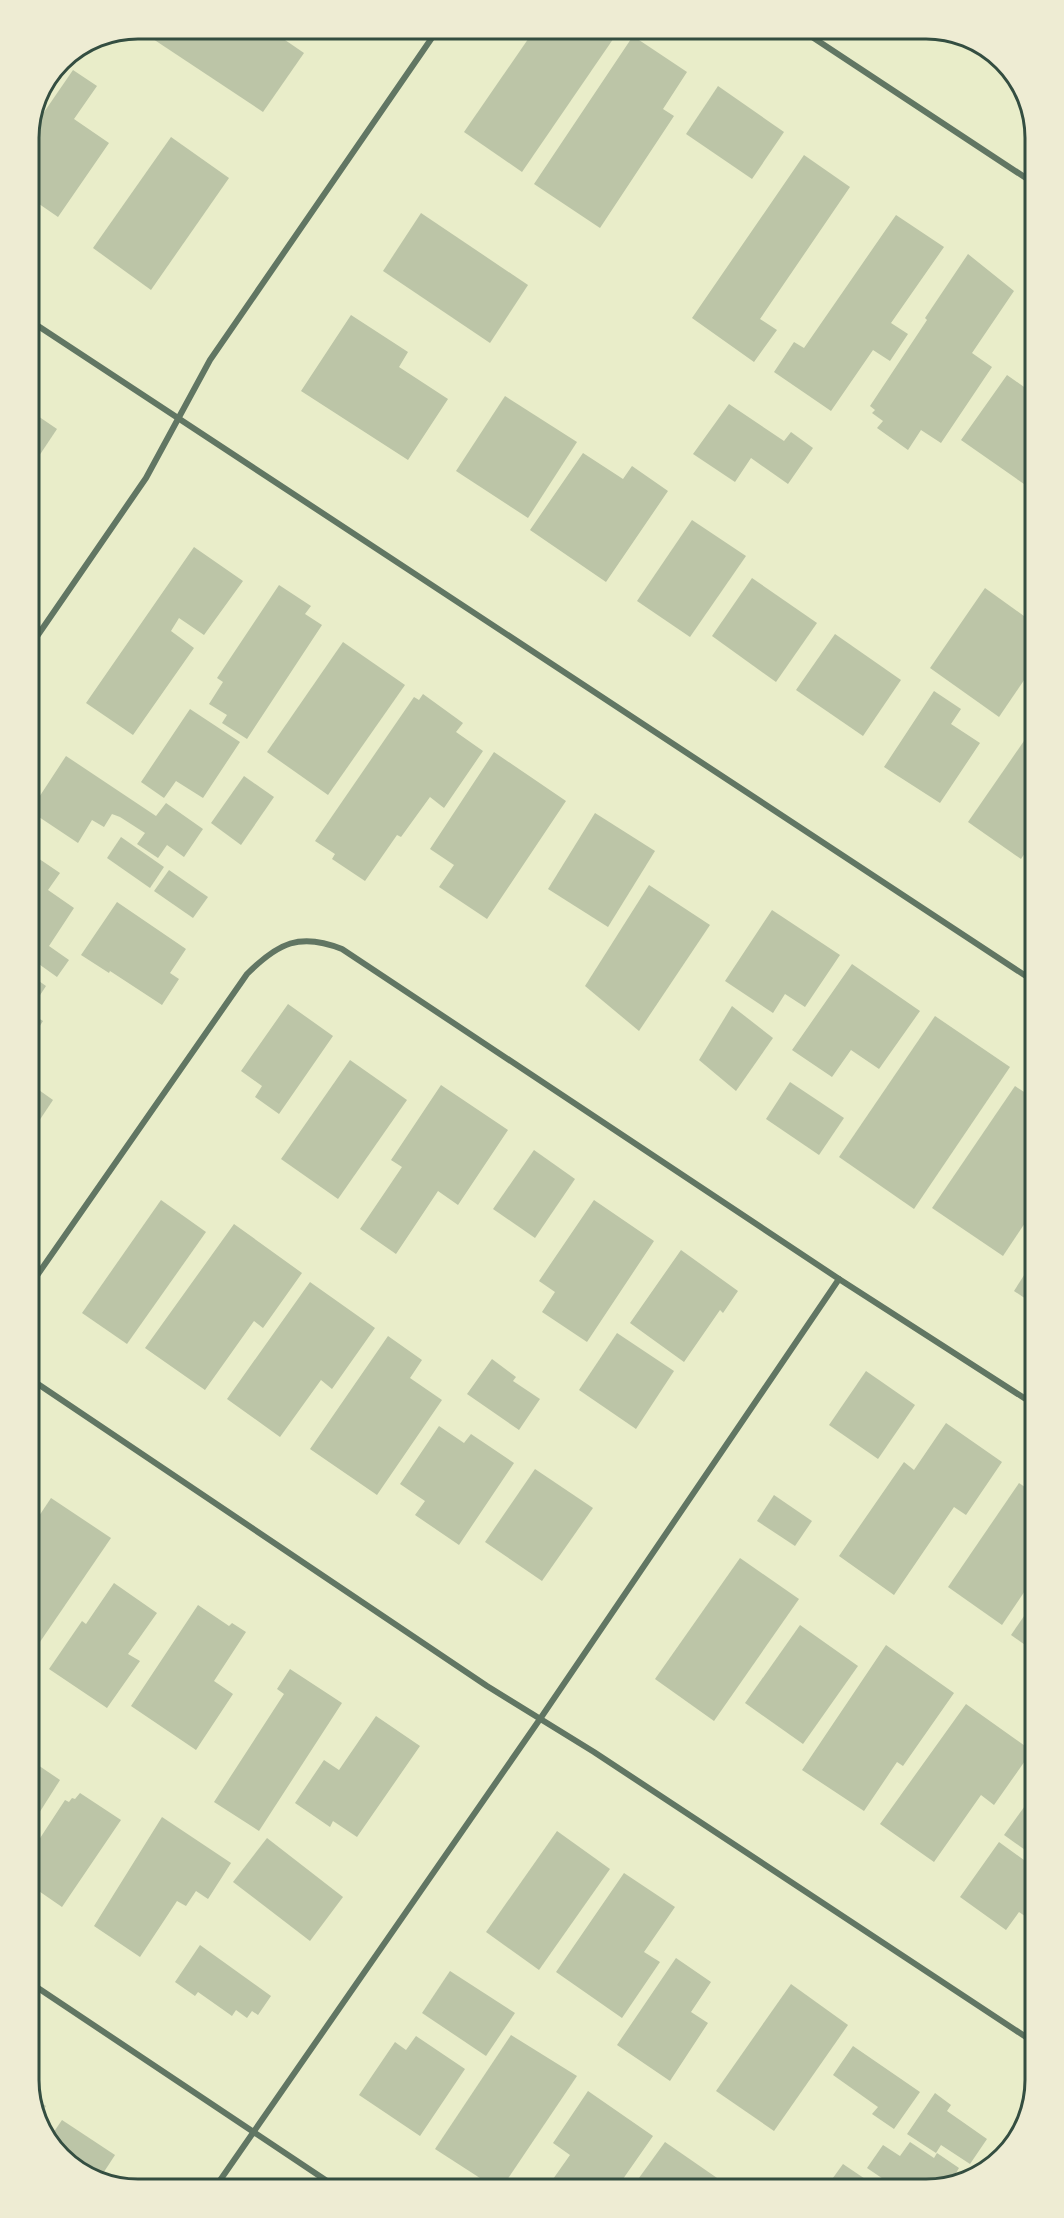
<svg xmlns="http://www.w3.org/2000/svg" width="1064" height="2218" font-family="Commissioner,sans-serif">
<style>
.building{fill:#bcc5a7}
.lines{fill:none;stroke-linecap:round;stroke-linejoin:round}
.minor{stroke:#617663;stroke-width:6}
.rim{fill:none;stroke:#344e41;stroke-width:3}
</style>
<rect width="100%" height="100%" fill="#e9edc9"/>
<g class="building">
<polygon points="156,29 269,29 304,53 263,112 150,37"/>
<polygon points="535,29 620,29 522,172 464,132"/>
<polygon points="633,36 687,72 663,109 674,116 600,228 534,184"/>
<polygon points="73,70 97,86 74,119 109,143 58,217 29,197 29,134"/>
<polygon points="718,86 784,132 752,179 686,134"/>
<polygon points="171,137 229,178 151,290 93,248"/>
<polygon points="804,155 850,187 760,319 777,330 754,362 692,318"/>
<polygon points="421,213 528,285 490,343 383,271"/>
<polygon points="896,215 944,247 891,323 908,334 890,361 873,350 831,411 774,372 794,342 804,348"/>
<polygon points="968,254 1014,291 972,353 992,367 941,443 921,430 908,450 877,428 883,421 872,413 875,410 870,406 927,320 925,318"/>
<polygon points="351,315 408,352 399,367 448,399 408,460 301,391"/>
<polygon points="1007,375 1027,389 1035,378 1034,491 961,440"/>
<polygon points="505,396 577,442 528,518 456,471"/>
<polygon points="729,404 784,441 791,432 813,448 788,484 751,458 735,482 693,454"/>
<polygon points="29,410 57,429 29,471"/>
<polygon points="583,453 623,479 632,466 668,491 606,582 530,530"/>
<polygon points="692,520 746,556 690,637 637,601"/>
<polygon points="194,547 243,581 204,635 179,618 171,631 194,648 133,735 86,703"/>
<polygon points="752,578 817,623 776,682 712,636"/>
<polygon points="279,585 311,606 305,614 322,625 247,739 222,723 227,715 209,704 223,682 217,678"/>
<polygon points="985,588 1035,624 1035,664 999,717 930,668"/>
<polygon points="835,634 901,680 863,736 796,690"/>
<polygon points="343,642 405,685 328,795 267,752"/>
<polygon points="934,691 961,709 951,724 980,743 940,803 884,767"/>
<polygon points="423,694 463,723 456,732 483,751 444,808 430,797 401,837 397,835 365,881 332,859 335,854 315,841 414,697 419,700"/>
<polygon points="190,709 240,742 203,798 176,781 164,798 141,782"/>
<polygon points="1035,725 1035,838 1021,859 968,822"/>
<polygon points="494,752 566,801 487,919 439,887 454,865 430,849"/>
<polygon points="66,756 156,816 166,803 203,829 184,857 167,845 158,858 137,844 145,833 120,817 112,814 104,827 92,820 78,843 30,811"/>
<polygon points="244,776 274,797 241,845 211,823"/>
<polygon points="595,813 655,851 608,927 548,889"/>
<polygon points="121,837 164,867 150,888 107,858"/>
<polygon points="29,852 60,873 48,890 74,908 49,946 69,960 57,977 29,957"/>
<polygon points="169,870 208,897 193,918 154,891"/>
<polygon points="649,885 710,925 639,1031 585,986"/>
<polygon points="117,902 186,949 170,973 179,979 162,1005 110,971 109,973 81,955"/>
<polygon points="772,910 840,955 805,1007 785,994 773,1013 725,981"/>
<polygon points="852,964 920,1011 879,1069 851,1050 832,1077 792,1050"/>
<polygon points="29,974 46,986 29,1012 43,1021 29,1043"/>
<polygon points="288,1004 333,1036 279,1114 255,1097 262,1086 241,1071"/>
<polygon points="732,1006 773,1038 736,1091 699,1060"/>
<polygon points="935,1016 1010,1067 914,1209 839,1157"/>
<polygon points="350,1060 407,1100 338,1199 281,1159"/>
<polygon points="790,1082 844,1118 819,1155 766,1119"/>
<polygon points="29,1083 53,1100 29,1136"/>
<polygon points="441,1085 508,1130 458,1205 438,1191 396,1254 360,1229 402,1167 391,1160"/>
<polygon points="1015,1086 1035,1099 1035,1208 1003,1256 932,1208"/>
<polygon points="534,1150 575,1179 535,1238 493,1209"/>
<polygon points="161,1200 206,1232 127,1344 82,1313"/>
<polygon points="594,1200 654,1241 587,1342 542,1312 555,1292 539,1281"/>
<polygon points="234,1224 302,1273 263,1328 254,1321 205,1390 145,1348"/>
<polygon points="681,1250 738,1291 723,1313 720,1310 684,1362 630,1323"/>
<polygon points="1035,1258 1035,1305 1014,1291"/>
<polygon points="310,1282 375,1328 332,1389 321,1380 280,1437 227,1399"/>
<polygon points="617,1333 674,1371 636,1429 579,1390"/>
<polygon points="388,1336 422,1360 410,1378 442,1400 377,1495 310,1449"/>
<polygon points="492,1359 516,1377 513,1381 540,1399 519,1430 467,1394"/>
<polygon points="866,1371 915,1405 878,1459 829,1425"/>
<polygon points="946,1423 1002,1462 966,1515 954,1507 894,1595 839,1556 904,1462 914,1470"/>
<polygon points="439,1426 464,1443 471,1434 514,1463 459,1545 415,1515 425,1501 400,1484"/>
<polygon points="535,1469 593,1508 542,1581 485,1542"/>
<polygon points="1019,1483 1035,1494 1035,1576 1002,1625 948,1587"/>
<polygon points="774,1495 812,1521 795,1546 757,1521"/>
<polygon points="51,1498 111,1538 29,1658 29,1531"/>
<polygon points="740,1558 799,1599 714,1721 655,1679"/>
<polygon points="114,1583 157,1613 128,1654 140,1661 107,1708 49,1669 82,1621 86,1624"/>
<polygon points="1035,1600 1035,1652 1011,1635"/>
<polygon points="198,1605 229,1626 232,1623 246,1632 214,1681 233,1694 196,1750 131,1706"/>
<polygon points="800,1625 858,1666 803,1744 745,1703"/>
<polygon points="886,1645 954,1693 903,1766 897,1762 864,1811 802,1770"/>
<polygon points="290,1669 342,1703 259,1831 214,1802 284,1694 277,1689"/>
<polygon points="966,1704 1032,1751 994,1805 981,1795 934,1862 880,1824"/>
<polygon points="376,1716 420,1746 357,1837 333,1821 330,1827 295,1803 324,1760 339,1770"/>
<polygon points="29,1759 60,1780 29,1829"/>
<polygon points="1035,1792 1035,1857 1004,1835"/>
<polygon points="80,1793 121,1820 62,1907 33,1887 35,1884 29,1879 29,1855 65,1800 69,1802 72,1798 75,1799"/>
<polygon points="162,1817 231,1863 208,1899 196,1891 186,1906 177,1901 140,1957 94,1926"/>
<polygon points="557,1831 610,1869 539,1970 486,1932"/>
<polygon points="267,1838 343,1897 310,1941 233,1882"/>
<polygon points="999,1842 1035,1868 1035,1923 1019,1912 1006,1930 960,1897"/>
<polygon points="624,1873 675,1907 644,1952 660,1962 622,2018 556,1972"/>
<polygon points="200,1945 271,1996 258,2015 252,2011 247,2018 236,2010 232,2016 198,1992 195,1996 175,1982"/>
<polygon points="676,1958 711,1982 691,2012 708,2023 670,2081 617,2045"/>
<polygon points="450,1971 515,2013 486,2056 422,2013"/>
<polygon points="791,1984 848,2025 774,2131 716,2091"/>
<polygon points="511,2035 577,2076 501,2189 497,2189 435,2149"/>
<polygon points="416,2036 465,2069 420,2136 359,2095 395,2042 406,2050"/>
<polygon points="853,2046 920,2092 894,2129 872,2114 878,2107 833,2075"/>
<polygon points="588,2091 653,2136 616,2189 546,2189 570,2155 553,2143"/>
<polygon points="935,2093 951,2105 947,2111 987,2139 970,2164 941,2145 936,2153 907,2134"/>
<polygon points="34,2098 46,2106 37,2121 32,2101"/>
<polygon points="62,2120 115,2155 100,2178 71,2167 49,2139"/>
<polygon points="665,2142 733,2189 631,2189"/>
<polygon points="910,2142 934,2158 937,2153 959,2168 953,2178 961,2183 926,2190 898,2189 867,2168 883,2145 900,2156"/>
<polygon points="843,2164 880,2189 825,2189"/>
</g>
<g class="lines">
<g class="minor">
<polyline points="800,29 1035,184"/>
<polyline points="29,320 1035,982"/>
<polyline points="29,648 146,478 210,360 438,29"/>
<path d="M 29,1287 L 247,974 C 278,943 300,932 342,949 L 839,1279 L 1035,1405"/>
<polyline points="29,1378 487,1686 594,1752 1035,2043"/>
<polyline points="29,1982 339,2189"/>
<polyline points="214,2189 540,1719 839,1279"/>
</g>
</g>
<path d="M0 0H1064V2218H0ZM138 39H926A99 99 0 0 1 1025 138V2080A99 99 0 0 1 926 2179H138A99 99 0 0 1 39 2080V138A99 99 0 0 1 138 39Z" fill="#eeecd3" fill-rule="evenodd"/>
<path class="rim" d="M138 39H926A99 99 0 0 1 1025 138V2080A99 99 0 0 1 926 2179H138A99 99 0 0 1 39 2080V138A99 99 0 0 1 138 39Z"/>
</svg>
